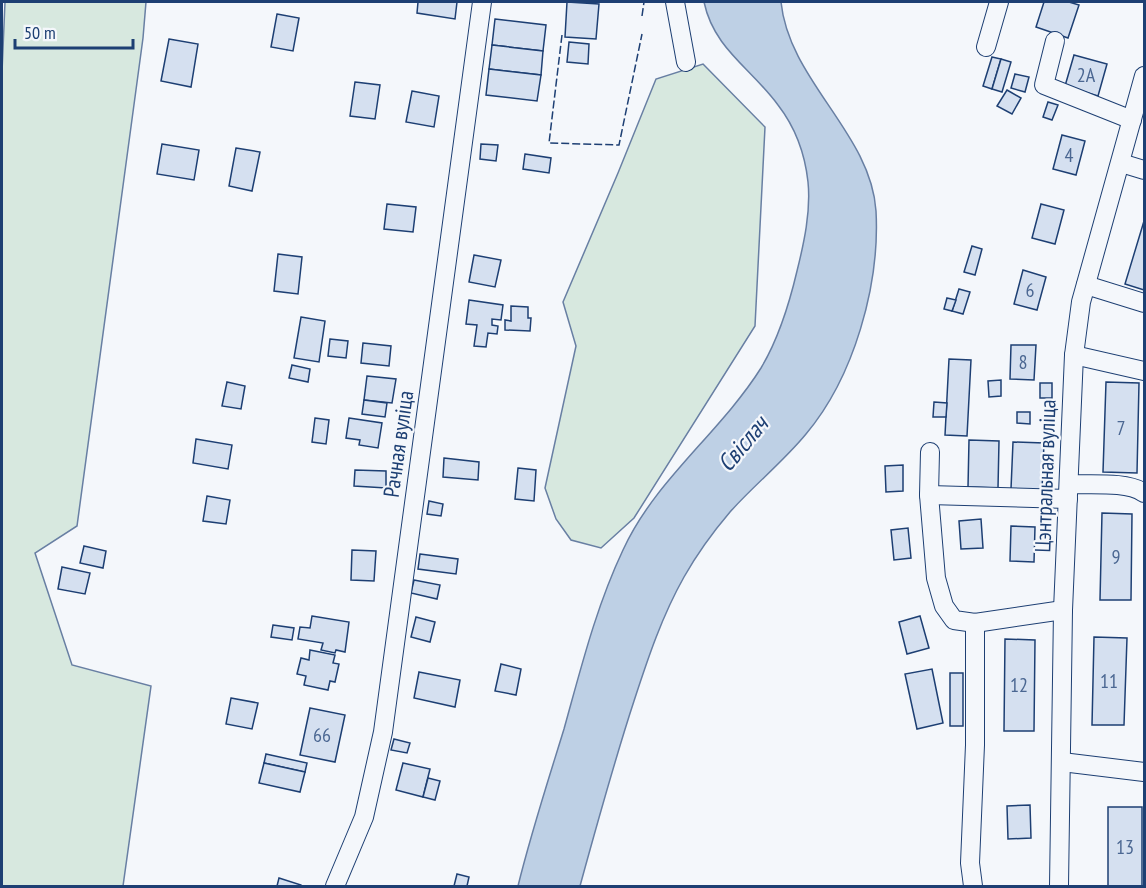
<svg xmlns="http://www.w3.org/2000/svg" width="1146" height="888" font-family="'PT Sans Narrow',sans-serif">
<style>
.green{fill:#d7e8df;stroke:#687fa3;stroke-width:1.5}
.water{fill:#bed0e5;stroke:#687fa3;stroke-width:1.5}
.building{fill:#d5e0f0;stroke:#1d3f73;stroke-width:1.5}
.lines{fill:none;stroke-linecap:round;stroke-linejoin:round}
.minor-casing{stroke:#1d3f73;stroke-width:20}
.minor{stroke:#f4f7fb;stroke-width:18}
.fence{stroke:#1d3f73;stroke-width:1.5;stroke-dasharray:8 3;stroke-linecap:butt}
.labels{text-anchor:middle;stroke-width:4.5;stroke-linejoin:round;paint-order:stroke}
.number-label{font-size:20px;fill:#4b6792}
.street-label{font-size:22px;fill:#1d3f73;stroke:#f4f7fb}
.water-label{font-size:24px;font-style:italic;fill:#1d3f73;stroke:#f4f7fb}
</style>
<rect width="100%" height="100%" fill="#f4f7fb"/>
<g class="green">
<polygon points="5,2 146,2 143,38 77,526 35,553 72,665 151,686 123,886 2,886 2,72"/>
<polygon points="703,64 765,127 755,326 634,518 601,548 571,540 556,519 545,488 576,346 563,302 618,173 656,79"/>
</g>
<path class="water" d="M 704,2 L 781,2 C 789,81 871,133 876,211 C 880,285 854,377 806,434 C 783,462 754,485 730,512 C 713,532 697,554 684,577 C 662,616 648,658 634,701 C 614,762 597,824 580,886 L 518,886 C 531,833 548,781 564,729 C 581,668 596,607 623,550 C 655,480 720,433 761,368 C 779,338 789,305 797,271 C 804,243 811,211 808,182 C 805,154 795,127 778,105 C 751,68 714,49 704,2 Z"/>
<g class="building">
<polygon points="418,2 457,2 455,19 417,13"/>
<polygon points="567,2 599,4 596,39 565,37"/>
<polygon points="1044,2 1069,2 1079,5 1068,38 1036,27"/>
<polygon points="277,14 299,18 293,51 271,47"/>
<polygon points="495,19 546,25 543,51 492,45"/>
<polygon points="169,39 198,44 191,87 161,81"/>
<polygon points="569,42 589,44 588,64 567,62"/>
<polygon points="492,45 543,51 541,75 489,69"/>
<polygon points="1074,55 1107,64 1098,96 1065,86"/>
<polygon points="992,57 1001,59 992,89 983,86"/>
<polygon points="1001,59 1011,62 1002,92 992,89"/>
<polygon points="489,69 541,75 537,101 486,95"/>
<polygon points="1015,74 1029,77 1025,92 1011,88"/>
<polygon points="355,82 380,85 375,119 350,116"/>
<polygon points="1007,90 1021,98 1012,114 997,106"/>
<polygon points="412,91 439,96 434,127 406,122"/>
<polygon points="1048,102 1058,105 1052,120 1043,117"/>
<polygon points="1062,135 1085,141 1076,175 1053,169"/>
<polygon points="162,144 199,150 194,180 157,174"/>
<polygon points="481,144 498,145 496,161 480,159"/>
<polygon points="236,148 260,152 252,191 229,186"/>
<polygon points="525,154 551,158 549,173 523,169"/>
<polygon points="387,204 416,207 413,232 384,229"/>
<polygon points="1041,204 1064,210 1055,244 1032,238"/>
<polygon points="1144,221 1144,290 1125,284"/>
<polygon points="972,246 982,249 975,275 964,272"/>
<polygon points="278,254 302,257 298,294 274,291"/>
<polygon points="474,255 501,260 495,287 469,282"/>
<polygon points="1023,270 1046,277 1037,310 1014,304"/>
<polygon points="959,289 970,292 963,314 952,311"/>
<polygon points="947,298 956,300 952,311 944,309"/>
<polygon points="469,300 503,305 501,320 492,319 492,325 498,326 497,334 488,333 486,347 474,346 477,325 466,324"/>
<polygon points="511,306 528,307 528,318 531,318 530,331 505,330 505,320 511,321"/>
<polygon points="301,317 325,321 319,362 294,358"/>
<polygon points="330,339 348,341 346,358 328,356"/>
<polygon points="363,343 391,346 389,366 361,363"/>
<polygon points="1011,345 1036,345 1034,380 1010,379"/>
<polygon points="949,359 971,360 967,436 945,435"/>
<polygon points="292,365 310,369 308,382 289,378"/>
<polygon points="367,376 396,379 392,403 364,400"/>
<polygon points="1001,380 1001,396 989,397 988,381"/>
<polygon points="227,382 245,386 241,409 222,406"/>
<polygon points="1106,382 1139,383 1137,473 1103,472"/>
<rect x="1040" y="383" width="12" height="15"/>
<polygon points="364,400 387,403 385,417 362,414"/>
<polygon points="934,402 947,403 946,417 933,417"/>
<polygon points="1017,412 1030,412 1030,424 1017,423"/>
<polygon points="315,418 329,420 326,444 312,442"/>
<polygon points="349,418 382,423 378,448 359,445 360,440 346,438"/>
<polygon points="196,439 232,445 228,469 193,463"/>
<polygon points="969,440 999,441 998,488 968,487"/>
<polygon points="1013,442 1044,443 1042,490 1011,489"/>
<polygon points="444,458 479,462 478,480 443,477"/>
<polygon points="903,465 903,491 886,492 885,466"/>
<polygon points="518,468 536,470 534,501 515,499"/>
<polygon points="355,470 386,471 386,488 354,486"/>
<polygon points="207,496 230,500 226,524 203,521"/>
<polygon points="429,501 443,504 441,516 427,514"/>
<polygon points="1102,513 1132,514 1131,600 1100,600"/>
<polygon points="981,519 983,548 961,549 959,521"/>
<polygon points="1011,526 1035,527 1034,562 1010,561"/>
<polygon points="908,528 911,558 894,560 891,530"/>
<polygon points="84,546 106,551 103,568 80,563"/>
<polygon points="352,550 376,551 374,581 351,580"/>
<polygon points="420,554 458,559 456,574 418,569"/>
<polygon points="62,567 90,573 85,594 58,589"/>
<polygon points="414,580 440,585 437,599 411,593"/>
<polygon points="312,616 349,622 345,652 336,650 335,653 321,650 323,643 298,639 300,627 310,628"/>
<polygon points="920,616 929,648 907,654 899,622"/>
<polygon points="416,617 435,622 430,642 411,637"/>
<polygon points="273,625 294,628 292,640 271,637"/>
<polygon points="1094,637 1127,638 1124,725 1092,725"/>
<polygon points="1005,639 1035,640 1034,731 1004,731"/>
<polygon points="310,650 335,655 333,663 339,664 335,682 330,681 328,690 304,685 306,676 297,674 301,658 309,660"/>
<polygon points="501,664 521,669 516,695 495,691"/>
<polygon points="932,669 943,723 917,729 905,674"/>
<polygon points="419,672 460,680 455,707 414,698"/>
<rect x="950" y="673" width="13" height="53"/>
<polygon points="231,698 258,703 252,729 226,724"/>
<polygon points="310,708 345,715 335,762 300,755"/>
<polygon points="394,739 410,743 407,753 391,750"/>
<polygon points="266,754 307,763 305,772 264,763"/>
<polygon points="264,763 305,772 300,792 259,783"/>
<polygon points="403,763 430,769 423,797 396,790"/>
<polygon points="428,778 440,781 435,800 423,797"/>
<polygon points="1030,805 1031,838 1008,839 1007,806"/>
<rect x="1108" y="807" width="34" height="79"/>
<polygon points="457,874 469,877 467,886 454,886"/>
<polygon points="279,878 301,885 301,886 277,886"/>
</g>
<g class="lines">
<defs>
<g id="minor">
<polyline points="675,2 686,62"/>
<polyline points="1055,41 1044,85 1132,120"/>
<polyline points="986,47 999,2"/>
<polyline points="1121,163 1144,170"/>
<polyline points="1086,285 1144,303"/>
<polyline points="1074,355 1144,371"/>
<polyline points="930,452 929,495 936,578 944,606 954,620 975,623 1063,610"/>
<path d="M 1069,484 C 1089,485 1128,481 1144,493"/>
<polyline points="929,495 1068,499"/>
<polyline points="1062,762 1144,772"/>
<polyline points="335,886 364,817 383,732 482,2"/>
<polyline points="973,886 970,863 975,745 975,623"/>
<polyline points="1059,886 1063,610 1074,355 1081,302 1144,76"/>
</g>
</defs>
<use href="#minor" class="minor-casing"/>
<use href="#minor" class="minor"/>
<g class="fence">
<polyline points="642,16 644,2"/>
<polyline points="562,35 549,143 619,145 642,34"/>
</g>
</g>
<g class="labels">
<g class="number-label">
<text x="1086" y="82">2А</text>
<text x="1069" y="162">4</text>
<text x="1030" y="297">6</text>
<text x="1023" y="369">8</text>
<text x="1121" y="435">7</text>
<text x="1116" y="564">9</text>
<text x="1109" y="688">11</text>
<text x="1019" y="692">12</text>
<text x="322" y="742">66</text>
<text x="1125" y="854">13</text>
</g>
<g class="street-label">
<text transform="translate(398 444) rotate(-82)" y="8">Рачная вуліца</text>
<text transform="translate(1045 476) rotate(-88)" y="8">Цэнтральная вуліца</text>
</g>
<g class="water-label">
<text transform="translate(743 444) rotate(-50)" y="8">Свіслач</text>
</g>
</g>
<rect width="1146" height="888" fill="none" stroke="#1d3f73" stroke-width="6"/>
<path d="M15 39v9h118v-9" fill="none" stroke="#1d3f73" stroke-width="3"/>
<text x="24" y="39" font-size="18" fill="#1d3f73" stroke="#f4f7fb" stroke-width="4.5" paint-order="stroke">50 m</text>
</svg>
